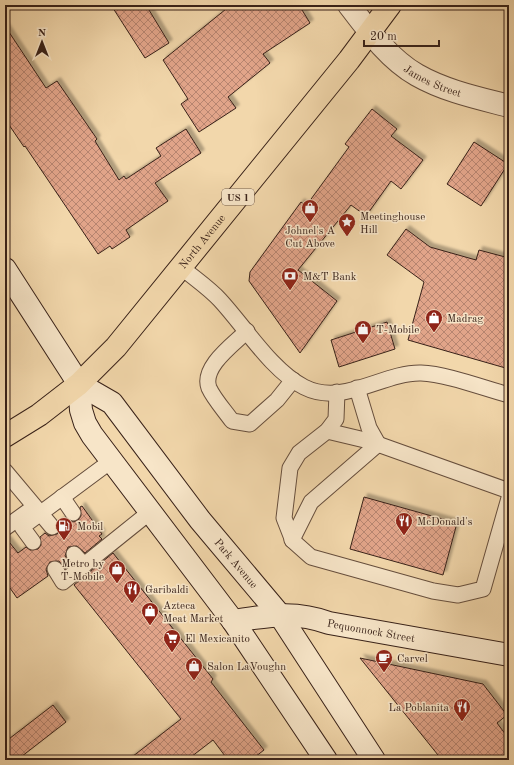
<svg xmlns="http://www.w3.org/2000/svg" width="514" height="765" font-family="'Old Standard TT',serif">
<style>
.building{fill:url(#building-cross-hatch);stroke:#382118;filter:url(#shadow)}
.lines{fill:none;stroke-linecap:round;stroke-linejoin:round}
.lane-casing{stroke:#664e3d;stroke-width:17}
.street-casing{stroke:#664e3d;stroke-width:24}
.secondary-casing{stroke:#382118;stroke-width:24}
.primary-casing{stroke:#382118;stroke-width:24}
.lane{stroke:#f7e5c8;stroke-width:15}
.street{stroke:#f7e5c8;stroke-width:22}
.secondary{stroke:#f7e5c8;stroke-width:22}
.primary{stroke:#f2d7ab;stroke-width:22}
.labels{text-anchor:middle;stroke-width:3;stroke-linejoin:round;paint-order:stroke}
.shield{fill:#f7e5c8;stroke:#715c4d;stroke-width:1}
.shield-label{font-size:10px;font-weight:bold;fill:#382118}
.street-label{font-size:11px;fill:#382118;stroke:#f7e5c8}
.poi-label{font-size:11px;fill:#382118;stroke:#f7e5c8;text-anchor:start}
</style>
<defs>
<pattern id="building-cross-hatch" width="8" height="8" patternUnits="userSpaceOnUse"><rect width="8" height="8" fill="#e1a489"/><path d="M0 0l8 8M0 8l8-8" fill="none" stroke="#b7856f"/></pattern>
<filter id="shadow"><feDropShadow dx="3.5" dy="-3.5" stdDeviation="1" flood-color="#0004"/></filter>
</defs>
<rect width="100%" height="100%" fill="#f2d7ab"/>
<filter id="stains"><feTurbulence type="fractalNoise" baseFrequency=".005" numOctaves="4"/><feColorMatrix values="0 0 0 0 .2 0 0 0 0 .09 0 0 0 0 .02 0 0 0 .5 -.17"/></filter>
<radialGradient id="worn" r=".72"><stop offset=".6" stop-color="#630" stop-opacity="0"/><stop offset="1" stop-color="#630" stop-opacity=".3"/></radialGradient>
<g class="building">
<polygon points="111,5 146,5 169,43 145,58"/>
<polygon points="231,5 299,5 310,23 263,54 270,63 228,97 236,108 199,132 181,104 188,99 163,60"/>
<polygon points="5,26 46,88 57,81 97,139 95,141 119,180 124,176 126,179 161,156 156,148 186,129 201,153 155,183 168,201 126,230 130,237 112,249 110,246 98,254 25,146 24,147 5,119"/>
<polygon points="372,109 397,129 391,136 423,160 401,189 391,181 366,216 351,205 298,270 337,301 300,353 249,281 250,272 301,202 306,206 349,147 345,144"/>
<polygon points="474,142 508,164 481,206 447,184"/>
<polygon points="406,229 430,247 476,260 479,250 509,258 509,369 408,340 424,282 387,255"/>
<polygon points="387,322 395,349 339,367 331,340"/>
<polygon points="364,497 457,523 443,575 350,549"/>
<polygon points="82,506 102,534 99,536 102,539 85,553 77,546 68,547 65,556 71,564 65,569 59,561 50,562 46,569 48,576 17,598 5,581 5,537 18,553 26,547 30,550 38,549 41,545 40,537 45,533 49,536 57,534 61,530 59,522 65,518 73,522 78,520 81,516 80,507"/>
<polygon points="113,553 213,679 211,682 264,750 251,760 228,760 213,740 187,760 128,760 181,719 74,585"/>
<polygon points="360,658 483,684 507,715 497,723 509,739 509,760 442,760"/>
<polygon points="53,705 66,722 17,760 5,760 5,742"/>
</g>
<g class="lines">
<defs>
<g id="lane">
<path d="M 181,267 C 194,278 209,288 220,300 C 245,327 272,371 304,387 C 343,407 383,372 421,373 C 447,374 483,388 509,395"/>
<path d="M 247,331 C 234,344 201,367 209,388 C 214,399 225,411 232,421 L 250,424 L 277,400 L 293,380"/>
<polyline points="337,392 336,419 327,431 299,453 290,468 284,518 293,541 311,557 433,591 458,595 483,589 509,498"/>
<polyline points="327,431 369,441 509,491"/>
<polyline points="5,471 52,527"/>
<polyline points="62,497 73,513"/>
<polyline points="5,528 30,510"/>
<polyline points="292,540 311,502 378,444 369,428 357,388"/>
<polyline points="33,542 22,527 111,461"/>
<polyline points="74,554 84,565 150,512"/>
<polyline points="55,569 63,582 84,565"/>
</g>
<g id="street">
<path id="s1" d="M 349,5 C 368,30 389,59 417,75 C 445,91 478,98 509,106"/>
</g>
<g id="secondary">
<polyline points="5,269 79,384 81,410 85,423 92,435 233,621 326,760"/>
<path id="s2" d="M 79,384 L 112,403 L 200,520 L 279,614 L 374,760"/>
<path id="s3" d="M 233,621 C 268,616 294,610 329,623 L 509,655"/>
</g>
<g id="primary">
<path id="s4" d="M 5,436 L 39,415 L 79,384 L 116,347 L 349,60 L 390,5"/>
</g>
</defs>
<use href="#lane" class="lane-casing"/>
<use href="#street" class="street-casing"/>
<use href="#secondary" class="secondary-casing"/>
<use href="#primary" class="primary-casing"/>
<use href="#lane" class="lane"/>
<use href="#street" class="street"/>
<use href="#secondary" class="secondary"/>
<use href="#primary" class="primary"/>
</g>
<defs>
<symbol id="shop-pin" viewBox="-11 -11 22 30"><path d="M0 17L-7.5 6A9.5 9.5 0 1 1 7.5 6Z" fill="#8f2418" stroke="#f7e5c8"/><path d="M-5-2.5h2.3a2.7 3.5 0 0 1 5.4 0H5L5.5 6h-11ZM-1.5-2.5h3a1.5 2.3 0 0 0-3 0Z" fill="#fff"/></symbol>
<symbol id="sight-pin" viewBox="-11 -11 22 30"><path d="M0 17L-7.5 6A9.5 9.5 0 1 1 7.5 6Z" fill="#8f2418" stroke="#f7e5c8"/><path d="M0-6L1.8-2.2L6-1.7L2.9 1.2L3.7 5.4L0 3.3L-3.7 5.4L-2.9 1.2L-6-1.7L-1.8-2.2Z" fill="#fff"/></symbol>
<symbol id="bank-pin" viewBox="-11 -11 22 30"><path d="M0 17L-7.5 6A9.5 9.5 0 1 1 7.5 6Z" fill="#8f2418" stroke="#f7e5c8"/><path d="M-6-4H6V4H-6ZM0-2.3a2.3 2.3 0 1 0 0 4.6a2.3 2.3 0 1 0 0-4.6Z" fill="#fff"/></symbol>
<symbol id="restaurant-pin" viewBox="-11 -11 22 30"><path d="M0 17L-7.5 6A9.5 9.5 0 1 1 7.5 6Z" fill="#8f2418" stroke="#f7e5c8"/><path d="M-5-6h1v4h1v-4h1v4h1v-4h1v5L-1.5 .5V6h-2V.5L-5-1ZM5-6V6H3V1.5H1.5Q1.5-4 5-6Z" fill="#fff"/></symbol>
<symbol id="fuel-pin" viewBox="-11 -11 22 30"><path d="M0 17L-7.5 6A9.5 9.5 0 1 1 7.5 6Z" fill="#8f2418" stroke="#f7e5c8"/><path d="M-5.5-6h7V0h2V4h1.3V-2.5L3-4.5l.8-.8L6-3V5H2.5V1h-1V6h-7ZM-4.2-4.7v3.2H.2V-4.7Z" fill="#fff"/></symbol>
<symbol id="supermarket-pin" viewBox="-11 -11 22 30"><path d="M0 17L-7.5 6A9.5 9.5 0 1 1 7.5 6Z" fill="#8f2418" stroke="#f7e5c8"/><path d="M-6-5.5h2.5l.6 2H6L4.5 2H-2.5L-4.4-4H-6ZM-1.5 3.2a1.3 1.3 0 1 0 .1 0ZM3 3.2a1.3 1.3 0 1 0 .1 0Z" fill="#fff"/></symbol>
<symbol id="cafe-pin" viewBox="-11 -11 22 30"><path d="M0 17L-7.5 6A9.5 9.5 0 1 1 7.5 6Z" fill="#8f2418" stroke="#f7e5c8"/><path d="M-5.5-4.5H6V0H3Q3 3.5 0 3.5H-2.5Q-5.5 3.5-5.5 0ZM3-3.2v2h1.7v-2ZM-6 4.5H4V6H-6Z" fill="#fff"/></symbol>
</defs>
<g fill-rule="evenodd">
<use href="#shop-pin" x="300" y="198" width="20" height="27"/>
<use href="#sight-pin" x="337" y="212" width="20" height="27"/>
<use href="#bank-pin" x="280" y="266" width="20" height="27"/>
<use href="#shop-pin" x="424" y="308" width="20" height="27"/>
<use href="#shop-pin" x="353" y="319" width="20" height="27"/>
<use href="#restaurant-pin" x="394" y="511" width="20" height="27"/>
<use href="#fuel-pin" x="54" y="516" width="20" height="27"/>
<use href="#shop-pin" x="107" y="559" width="20" height="27"/>
<use href="#restaurant-pin" x="122" y="579" width="20" height="27"/>
<use href="#shop-pin" x="140" y="601" width="20" height="27"/>
<use href="#supermarket-pin" x="162" y="628" width="20" height="27"/>
<use href="#cafe-pin" x="374" y="648" width="20" height="27"/>
<use href="#shop-pin" x="184" y="656" width="20" height="27"/>
<use href="#restaurant-pin" x="452" y="697" width="20" height="27"/>
</g>
<g class="labels">
<rect class="shield" x="222" y="189" width="32" height="16" rx="3"/>
<g class="shield-label">
<text x="238" y="201">US 1</text>
</g>
<g class="street-label">
<text dy="4" stroke="none"><textPath href="#s1" startOffset="115">James Street</textPath></text>
<text dy="4" stroke="none"><textPath href="#s4" startOffset="279">North Avenue</textPath></text>
<text dy="4" stroke="none"><textPath href="#s2" startOffset="241">Park Avenue</textPath></text>
<text dy="4" stroke="none"><textPath href="#s3" startOffset="140">Pequonnock Street</textPath></text>
</g>
<g class="poi-label">
<text x="360" y="220">Meetinghouse<tspan x="360" dy="13">Hill</tspan></text>
<text x="310" y="234" text-anchor="middle">Johnel's A<tspan x="310" dy="13">Cut Above</tspan></text>
<text x="303" y="280">M&amp;T Bank</text>
<text x="447" y="322">Madrag</text>
<text x="376" y="333">T-Mobile</text>
<text x="417" y="525">McDonald's</text>
<text x="77" y="530">Mobil</text>
<text x="104" y="567" text-anchor="end">Metro by<tspan x="104" dy="13">T-Mobile</tspan></text>
<text x="145" y="593">Garibaldi</text>
<text x="163" y="609">Azteca<tspan x="163" dy="13">Meat Market</tspan></text>
<text x="185" y="642">El Mexicanito</text>
<text x="397" y="662">Carvel</text>
<text x="207" y="670">Salon LaVoughn</text>
<text x="449" y="711" text-anchor="end">La Poblanita</text>
</g>
</g>
<rect width="514" height="765" fill="none" stroke="#f2d7ab" stroke-width="20"/>
<rect x="6" y="6" width="502" height="753" fill="none" stroke="#382118" stroke-width="2"/>
<rect x="10" y="10" width="494" height="745" fill="none" stroke="#382118"/>
<g transform="translate(42 42)" stroke="#f7e5c8" stroke-width="3" paint-order="stroke">
<path d="M0-3L7 15L0 10L-7 15Z" fill="#382118"/>
<text y="-6" font-size="11" font-weight="bold" text-anchor="middle" fill="#382118">N</text>
</g>
<path d="M364 40v6h75v-6" fill="none" stroke="#382118" stroke-width="2"/>
<text x="370" y="40" font-size="12" fill="#382118" stroke="#f7e5c8" stroke-width="3" paint-order="stroke">20 m</text>
<rect width="100%" height="100%" filter="url(#stains)"/>
<rect width="100%" height="100%" fill="url(#worn)"/>
</svg>
